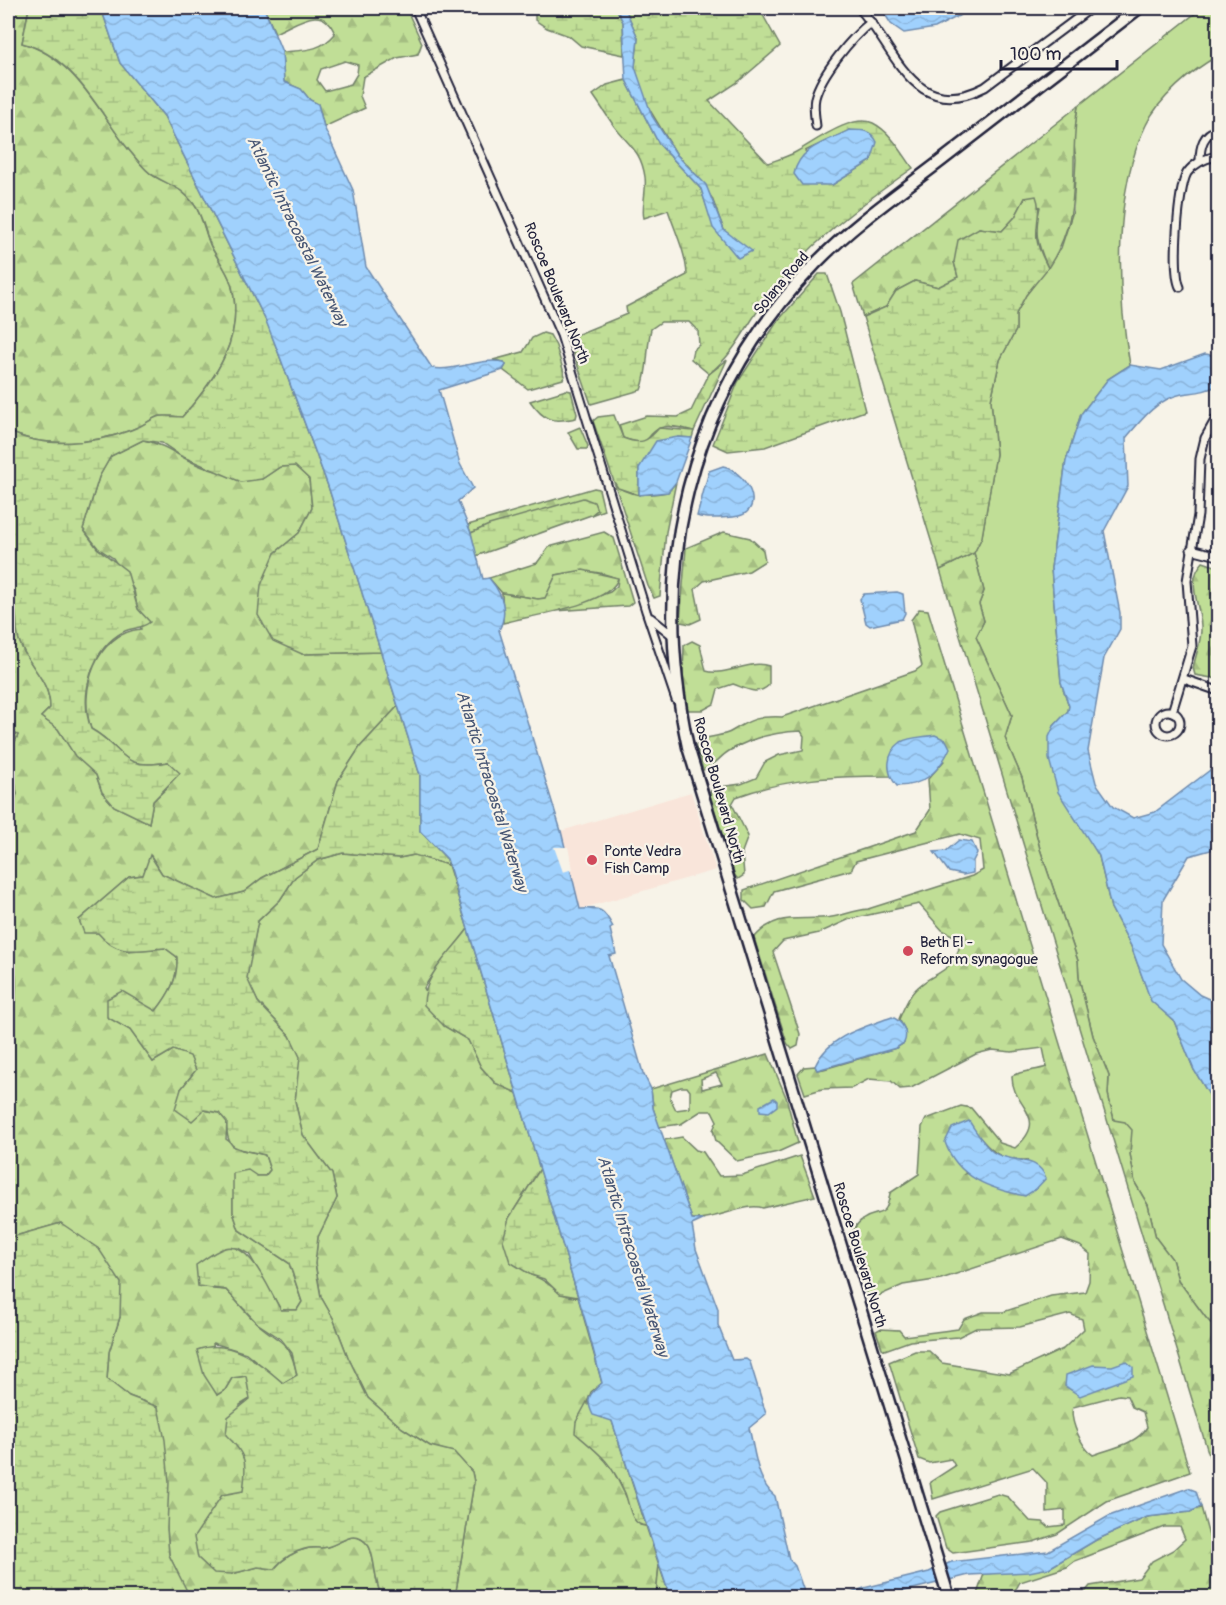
<svg xmlns="http://www.w3.org/2000/svg" width="1226" height="1605" font-family="Pangolin,sans-serif">
<style>
.built{fill:#f9e5da}
.grass{fill:#c0de96;stroke:#718068;stroke-width:1.5}
.forest{fill:url(#forest-firs);stroke:#718068;stroke-width:1.5;fill-rule:evenodd}
.wetland{fill:url(#wetland-marsh);stroke:#718068;stroke-width:1.5;fill-rule:evenodd}
.water{fill:url(#water-waves);stroke:#6e8baf;stroke-width:1.5}
.pier{fill:#f7f3e8}
.lines{fill:none;stroke-linecap:round;stroke-linejoin:round}
.street-casing{stroke:#22223b;stroke-width:11}
.secondary-casing{stroke:#22223b;stroke-width:15}
.street{stroke:#f7f3e8;stroke-width:7}
.secondary{stroke:#f7f3e8;stroke-width:10}
.poi-dot{fill:#d1495b;stroke:#f7f3e8;stroke-width:2}
.labels{text-anchor:middle;stroke-width:4.5;stroke-linejoin:round;paint-order:stroke}
.street-label{font-size:15px;fill:#22223b;stroke:#f7f3e8}
.poi-label{font-size:15px;fill:#22223b;stroke:#f7f3e8;text-anchor:start}
.water-label{font-size:16px;font-style:italic;fill:#485775;stroke:#f7f3e8}
</style>
<defs>
<pattern id="forest-firs" width="22" height="20" patternUnits="userSpaceOnUse" patternTransform="scale(1.5)"><rect width="22" height="20" fill="#c0de96"/><path d="M5 1l3.5 6h-7zM16 11l3.5 6h-7z" fill="#a5be82"/></pattern>
<pattern id="wetland-marsh" width="20" height="14" patternUnits="userSpaceOnUse" patternTransform="scale(1.5)"><rect width="20" height="14" fill="#c0de96"/><path d="M1 5h8M5 5V1M11 12h8M15 12V8" fill="none" stroke="#a5be82"/></pattern>
<pattern id="water-waves" width="16" height="10" patternUnits="userSpaceOnUse" patternTransform="scale(1.5)"><rect width="16" height="10" fill="#a0d1fd"/><path d="M0 5q4-4 8 0t8 0" fill="none" stroke="#8ab3da"/></pattern>
</defs>
<rect width="100%" height="100%" fill="#f7f3e8"/>
<filter id="ink" filterUnits="userSpaceOnUse"><feTurbulence type="fractalNoise" baseFrequency=".0167" numOctaves="2"/><feDisplacementMap in="SourceGraphic" scale="12" xChannelSelector="R" yChannelSelector="G"/><feConvolveMatrix kernelMatrix="1 2 1 2 8 2 1 2 1" color-interpolation-filters="sRGB"/></filter>
<g filter="url(#ink)">
<polygon class="built" points="691,792 716,870 580,909 561,831"/>
<path class="grass" d="M 1202,8 L 1218,8 L 1218,56 C 1193,69 1158,99 1146,125 C 1113,192 1117,293 1130,365 L 1108,379 L 1081,414 L 1066,461 L 1051,568 L 1061,682 L 1069,706 L 1068,711 L 1054,726 L 1087,834 L 1099,856 L 1111,908 L 1131,946 L 1151,1000 L 1174,1021 L 1194,1070 L 1213,1101 L 1218,1120 L 1218,1331 L 1206,1318 L 1178,1280 L 1172,1259 L 1156,1238 L 1148,1205 L 1135,1183 L 1130,1154 L 1131,1130 L 1114,1121 L 1108,1094 L 1109,1076 L 1093,1036 L 1079,978 L 1078,961 L 1040,849 L 1022,778 L 1005,738 L 1012,715 L 976,637 L 984,621 L 979,604 L 984,591 L 974,553 L 982,536 L 996,454 L 991,400 L 1000,360 L 1016,330 L 1016,314 L 1026,295 L 1061,248 L 1073,211 L 1076,159 L 1073,138 L 1078,106 Z"/>
<g class="forest">
<path d="M 8,8 L 29,8 L 22,43 C 75,58 97,110 129,150 C 136,158 145,171 154,176 C 172,186 180,186 194,204 C 203,216 205,234 211,247 C 217,258 227,270 231,283 C 246,336 216,379 182,417 C 147,413 159,420 131,430 C 94,444 43,449 8,431 Z"/>
<path d="M 264,8 L 406,8 L 422,43 L 418,54 L 397,58 L 363,77 L 360,96 L 365,108 L 324,127 L 318,104 L 310,100 L 301,89 L 284,82 L 282,52 C 303,50 320,52 335,34 C 323,2 298,23 275,33 ZM 345,61 L 358,65 L 357,74 L 351,84 L 325,91 L 317,80 L 321,69 Z"/>
<path d="M 1078,106 C 1067,169 1087,208 1048,268 C 1038,246 1033,231 1040,207 L 1025,198 L 1015,217 L 1002,231 L 979,228 L 954,262 L 958,277 L 938,287 L 915,281 L 896,291 L 886,307 L 863,317 L 853,284 Z"/>
<path d="M 727,360 L 694,431 C 685,429 669,424 660,428 C 642,437 653,449 623,438 L 619,425 L 647,416 L 678,417 L 691,411 L 709,374 Z"/>
<path d="M 143,440 C 170,445 184,462 209,469 C 226,474 244,475 262,479 L 280,467 L 295,466 L 309,479 L 312,508 L 299,533 L 275,553 L 302,654 L 381,652 L 398,706 L 360,747 L 338,781 L 318,849 L 262,878 L 244,892 L 216,899 L 162,874 L 151,856 L 143,875 L 129,877 L 79,920 L 85,932 L 98,933 L 128,951 L 165,948 L 177,957 C 178,979 170,993 156,1011 L 139,1003 L 108,1017 L 130,1030 L 153,1062 L 173,1050 L 190,1055 L 196,1070 L 181,1089 L 204,1110 L 220,1113 L 227,1122 L 226,1139 L 242,1150 L 265,1155 L 270,1170 L 265,1176 L 257,1176 L 233,1198 L 233,1212 L 239,1230 L 289,1263 L 302,1302 L 297,1310 L 281,1310 L 249,1254 L 238,1248 L 225,1248 L 213,1289 L 226,1290 C 237,1301 247,1315 259,1325 C 284,1346 289,1339 297,1375 L 283,1383 L 246,1353 L 213,1343 L 217,1395 L 225,1390 L 232,1378 L 247,1376 L 250,1399 L 240,1405 L 240,1449 L 247,1466 L 232,1574 L 258,1567 L 274,1569 C 283,1558 295,1551 309,1548 C 315,1547 321,1548 327,1547 C 343,1543 354,1528 368,1545 C 375,1553 374,1583 382,1597 L 188,1596 L 169,1555 L 158,1407 L 129,1396 L 107,1380 L 109,1352 L 120,1317 L 61,1223 L 8,1238 L 8,1014 L 16,1000 L 12,952 L 8,950 L 8,820 L 17,794 L 10,752 L 18,735 L 8,730 L 8,596 C 21,614 14,624 19,640 C 27,666 50,679 50,708 L 41,717 L 58,729 L 75,755 L 96,775 L 102,792 L 114,806 L 149,823 L 153,801 L 168,787 L 168,762 C 117,771 128,750 91,729 C 78,690 96,633 141,629 L 134,590 L 113,558 L 98,548 L 83,529 L 99,477 L 111,456 Z"/>
<path d="M 614,482 C 625,498 651,495 668,492 L 676,482 L 666,532 L 660,596 L 654,598 L 648,586 Z"/>
<path d="M 594,488 L 599,489 L 604,510 L 591,515 L 597,510 C 553,513 511,515 471,533 L 468,525 Z"/>
<path d="M 604,532 L 614,538 L 633,602 L 628,606 L 555,611 L 610,592 L 617,586 L 618,579 C 597,569 578,571 556,575 L 546,598 L 538,599 L 502,593 L 489,578 L 537,563 L 549,547 Z"/>
<polygon points="724,532 750,538 763,550 765,561 749,571 704,581 695,589 701,619 690,624 680,622 686,548"/>
<polygon points="974,553 984,591 979,604 984,621 976,637 1012,715 1005,738 1022,778 1040,849 1078,961 1079,978 1093,1036 1109,1076 1108,1094 1114,1120 1125,1122 1132,1130 1130,1154 1135,1183 1148,1205 1156,1238 1172,1259 1178,1280 1206,1318 1218,1331 1218,1464 1211,1462 940,570"/>
<path d="M 1203,562 L 1218,567 L 1218,679 L 1195,675 L 1193,668 C 1196,654 1202,640 1201,626 C 1200,603 1185,581 1203,562 Z"/>
<path d="M 919,609 L 928,610 L 1190,1472 L 1107,1501 L 1057,1534 L 1033,1542 L 953,1553 L 946,1548 L 936,1516 L 940,1512 L 998,1494 L 1008,1497 L 1030,1521 L 1043,1522 L 1048,1527 L 1065,1525 L 1065,1510 L 1047,1512 L 1047,1483 L 1033,1468 L 933,1499 L 930,1482 L 955,1466 L 951,1459 L 929,1463 L 919,1459 L 889,1362 L 915,1351 L 929,1351 L 942,1363 L 1009,1374 L 1063,1349 L 1084,1329 L 1082,1319 L 1070,1314 L 1020,1327 L 976,1328 L 958,1337 L 910,1341 L 885,1350 L 882,1348 L 876,1331 L 880,1329 L 899,1330 L 904,1336 L 958,1329 L 964,1319 L 983,1312 L 1003,1312 L 1051,1296 L 1085,1292 L 1089,1281 L 1090,1254 L 1080,1246 L 1062,1239 L 941,1279 L 903,1285 L 874,1298 L 865,1292 L 849,1235 C 853,1231 857,1223 862,1220 C 879,1208 886,1221 890,1193 L 919,1174 L 922,1127 L 926,1119 L 961,1106 L 971,1108 L 1000,1143 L 1015,1148 C 1052,1116 1011,1107 1012,1076 C 1023,1070 1035,1071 1047,1067 L 1043,1048 L 1012,1052 L 992,1050 L 976,1054 L 911,1088 L 900,1089 L 891,1081 L 869,1079 L 852,1088 L 822,1089 L 805,1094 L 798,1074 L 804,1067 L 815,1066 L 817,1070 L 824,1069 L 896,1048 L 904,1043 L 905,1030 L 899,1019 C 903,1010 908,997 915,990 C 933,971 947,977 959,949 L 954,936 L 942,930 L 919,904 L 850,919 L 819,933 L 783,941 L 773,952 L 800,1034 L 798,1046 L 792,1049 L 787,1043 L 754,938 C 778,910 800,922 832,917 C 844,915 855,910 868,909 L 972,876 L 983,870 L 980,840 L 960,834 L 856,861 L 851,870 L 774,891 L 766,907 L 753,909 L 744,900 L 744,890 L 916,831 L 930,810 L 928,779 L 944,761 L 889,766 L 891,776 C 837,776 787,778 736,797 L 732,804 L 748,836 L 742,852 L 744,875 L 738,879 L 735,876 L 710,795 L 712,788 L 741,784 L 756,778 L 765,762 L 779,755 L 803,750 L 804,736 L 801,731 C 775,732 752,737 729,751 C 719,757 714,767 703,770 L 696,745 C 705,734 721,738 732,731 C 751,719 759,716 782,717 L 915,671 L 922,666 L 911,620 ZM 981,1139 C 997,1157 1004,1160 1028,1160 L 965,1174 ZM 1119,1395 L 1127,1396 L 1132,1407 L 1143,1412 L 1147,1427 C 1137,1444 1112,1448 1093,1455 C 1082,1448 1069,1420 1073,1407 Z"/>
<path d="M 692,641 L 700,645 L 706,671 C 727,677 748,659 769,666 L 769,685 C 757,697 745,688 733,684 L 718,689 L 714,704 L 703,710 L 688,710 L 683,675 L 684,645 Z"/>
<path d="M 343,853 L 399,858 L 414,855 L 448,865 L 468,929 C 453,950 436,966 424,988 L 444,1026 L 468,1040 L 481,1067 L 495,1083 L 517,1093 L 540,1169 L 509,1218 L 531,1275 C 550,1280 559,1299 578,1297 L 602,1383 L 591,1392 L 588,1400 L 594,1447 L 610,1464 L 640,1525 L 646,1526 L 659,1565 L 656,1597 L 455,1597 L 474,1482 L 472,1472 L 454,1453 L 430,1446 L 402,1428 L 368,1398 L 348,1357 L 333,1318 L 321,1297 L 315,1263 L 318,1237 L 337,1198 L 332,1174 L 303,1135 L 295,1101 L 299,1057 L 290,1036 L 258,1002 L 246,978 L 258,921 L 280,900 L 295,877 L 318,860 Z"/>
<path d="M 768,1054 L 786,1097 L 798,1143 L 778,1152 L 737,1161 L 716,1141 L 713,1130 L 717,1121 L 712,1111 L 701,1111 L 681,1124 L 659,1127 L 653,1108 L 651,1089 ZM 716,1073 L 722,1084 L 702,1089 L 701,1079 ZM 681,1087 L 687,1087 L 690,1091 L 690,1108 L 676,1110 L 670,1098 L 672,1090 Z"/>
<path d="M 682,1137 L 696,1150 L 703,1152 L 719,1176 L 742,1175 L 800,1156 L 815,1196 L 763,1208 C 745,1202 715,1221 692,1219 L 664,1140 Z"/>
<path d="M 1201,1507 L 1218,1569 L 1218,1597 L 1081,1597 L 1090,1586 L 1139,1578 L 1152,1561 L 1173,1550 L 1185,1539 L 1180,1527 L 1164,1527 L 1075,1561 L 1067,1567 L 1020,1582 C 1010,1602 1002,1597 981,1597 L 977,1594 L 984,1574 L 1049,1568 L 1096,1540 L 1147,1517 L 1190,1512 Z"/>
</g>
<g class="wetland">
<path d="M 29,8 L 101,8 L 120,63 L 164,116 L 268,325 L 328,486 L 381,652 L 302,654 L 273,641 L 258,615 L 261,585 L 275,553 L 299,533 L 312,508 L 309,479 L 295,466 L 280,467 L 262,479 L 241,482 L 181,456 L 162,443 L 143,440 L 111,456 L 99,477 L 83,529 L 97,548 L 127,571 L 138,609 L 150,622 C 141,629 134,627 125,631 C 91,648 79,695 91,729 C 128,750 118,771 168,762 L 180,773 L 153,801 L 149,823 L 114,806 L 102,792 L 96,775 L 75,756 L 58,729 L 41,717 L 50,708 C 50,679 27,666 19,640 C 14,624 21,614 8,596 L 8,431 C 43,449 94,444 131,430 C 159,420 147,413 182,417 C 216,379 246,336 231,283 C 227,270 217,258 211,246 C 205,233 203,216 194,204 C 180,186 172,187 154,176 C 145,171 136,158 129,150 C 97,110 75,57 22,43 Z"/>
<polygon points="535,8 616,8 623,22 624,55 581,46 569,36 547,28 535,20"/>
<path d="M 625,8 L 759,8 L 780,46 L 738,82 L 709,101 L 768,163 C 776,160 786,157 794,153 C 813,143 852,113 873,123 C 891,132 902,153 913,168 C 857,207 804,247 764,302 C 744,329 736,352 709,374 L 691,359 L 693,350 L 699,345 L 698,331 L 689,322 L 661,322 L 651,329 C 646,349 649,371 641,390 L 591,404 L 570,343 L 571,337 L 627,314 L 626,307 L 687,275 C 686,253 675,231 668,210 L 644,218 C 641,209 647,190 645,177 C 641,150 629,146 614,126 C 607,116 600,105 593,95 L 607,85 L 626,80 L 659,144 L 701,189 L 714,228 L 724,230 L 712,198 L 692,170 L 677,155 L 645,102 L 635,67 L 638,38 ZM 850,130 L 871,161 L 832,185 L 805,151 Z"/>
<path d="M 1036,196 C 1042,211 1035,224 1037,240 C 1038,249 1044,259 1048,268 L 1026,295 L 1016,314 L 1016,330 L 1000,360 L 991,400 L 996,454 L 982,537 L 974,553 L 940,570 L 863,317 L 886,307 L 896,291 L 915,281 L 938,287 L 958,277 L 954,262 L 958,240 L 979,228 L 1002,231 L 1015,217 L 1025,198 Z"/>
<polygon points="819,274 827,274 840,312 865,411 765,447 728,451 713,444 738,382 777,322"/>
<polygon points="543,333 550,335 556,346 565,376 563,379 528,389 503,370 506,365 504,362 493,360 523,352 532,338"/>
<path d="M 566,390 L 571,391 L 577,414 L 576,418 C 552,423 544,421 530,401 Z"/>
<path d="M 614,415 L 623,438 C 641,445 647,442 659,428 L 694,431 L 692,438 L 678,437 L 639,468 L 639,495 L 618,488 L 614,482 L 593,421 L 598,417 Z"/>
<polygon points="580,427 588,446 587,449 578,449 568,432"/>
<polygon points="583,498 594,502 597,510 591,515 476,556 471,533 489,525"/>
<path d="M 583,570 L 618,578 C 612,605 528,616 503,623 L 502,593 L 538,599 L 545,598 L 556,575 Z"/>
<path d="M 398,706 L 420,775 L 420,831 L 447,859 L 448,865 L 414,855 L 399,858 L 343,853 L 318,860 L 295,877 L 280,900 L 258,921 L 247,978 L 258,1002 L 290,1036 L 300,1057 L 295,1101 L 303,1135 L 332,1174 L 337,1198 L 318,1237 L 315,1264 L 321,1297 L 333,1318 L 348,1357 L 368,1398 L 402,1428 L 430,1446 L 454,1452 L 472,1472 L 474,1482 L 455,1597 L 382,1597 C 374,1583 375,1553 368,1545 C 354,1528 343,1543 327,1547 C 321,1549 315,1547 309,1548 C 295,1551 283,1558 274,1569 L 258,1567 L 232,1574 L 214,1573 L 198,1558 L 194,1537 L 222,1495 L 243,1491 C 247,1463 247,1455 226,1435 L 228,1417 L 250,1399 L 246,1376 L 232,1378 L 225,1390 L 217,1395 L 204,1375 L 197,1350 C 230,1337 259,1362 283,1383 L 297,1375 L 292,1353 L 281,1339 L 258,1324 L 226,1290 L 198,1286 L 196,1265 C 205,1259 215,1251 225,1248 C 251,1241 269,1291 281,1310 L 297,1310 L 302,1302 L 289,1263 L 239,1230 L 233,1212 L 233,1173 L 248,1170 L 257,1176 L 265,1176 L 270,1170 L 265,1155 C 241,1147 225,1155 227,1122 L 219,1113 L 204,1110 L 192,1121 L 175,1109 L 181,1089 L 196,1070 L 190,1056 L 173,1050 L 153,1062 L 130,1030 L 107,1017 L 107,999 L 122,991 L 156,1011 C 170,993 178,979 177,957 L 165,948 C 136,950 118,957 98,933 L 84,933 L 79,920 L 129,877 L 143,875 L 150,855 L 162,874 L 216,899 L 244,892 L 262,878 L 318,849 L 338,781 L 360,747 Z"/>
<polygon points="8,730 18,735 10,752 17,794 8,820"/>
<path d="M 468,929 L 517,1093 L 495,1083 L 481,1067 L 468,1040 L 444,1026 L 424,1005 C 424,973 450,954 468,929 Z"/>
<path d="M 8,950 L 12,952 C 16,975 21,993 8,1014 Z"/>
<polygon points="540,1169 578,1297 560,1294 544,1279 531,1275 510,1262 503,1240 509,1218"/>
<polygon points="61,1223 99,1249 121,1283 120,1317 109,1352 107,1379 129,1396 158,1407 165,1440 169,1482 167,1528 169,1555 190,1597 8,1597 8,1238"/>
<path d="M 588,1400 L 588,1404 L 612,1421 L 646,1526 C 630,1525 630,1506 625,1493 C 611,1462 600,1454 575,1433 L 576,1422 Z"/>
<polygon points="659,1565 670,1597 656,1597"/>
</g>
<g class="water">
<path d="M 101,8 L 264,8 L 282,52 L 284,82 L 301,89 L 310,100 L 318,104 L 324,127 L 353,190 L 366,267 L 432,368 C 457,372 479,357 504,362 L 506,365 L 503,370 L 439,390 L 460,464 L 473,488 L 458,501 L 471,533 L 483,579 L 489,578 C 502,593 509,611 499,630 L 561,831 L 580,909 C 601,908 603,908 613,927 L 610,929 L 616,954 L 609,956 L 643,1073 L 651,1089 L 653,1108 L 692,1219 L 703,1220 L 692,1225 L 696,1249 L 718,1309 L 718,1325 L 732,1360 L 746,1359 L 750,1362 L 766,1414 L 749,1428 C 755,1450 756,1481 775,1496 L 789,1559 L 795,1566 L 806,1597 L 670,1597 L 612,1421 L 593,1415 C 585,1399 589,1394 602,1383 L 588,1330 L 447,859 L 420,831 L 420,775 L 328,486 L 280,357 L 266,321 L 164,116 L 120,63 Z"/>
<polygon points="616,8 625,8 638,38 635,67 652,116 677,155 706,185 724,230 752,251 738,258 713,228 701,189 659,144 626,80 623,22"/>
<polygon points="881,8 974,8 935,28 904,33 891,24"/>
<path d="M 850,130 C 863,130 871,130 877,142 L 871,161 L 832,185 L 802,185 L 794,174 C 799,147 828,141 850,130 Z"/>
<path d="M 1205,354 L 1218,356 L 1218,385 C 1206,392 1195,392 1182,394 C 1157,399 1141,420 1126,438 L 1128,486 L 1104,531 L 1120,613 L 1120,629 L 1104,658 L 1088,751 L 1096,783 L 1113,807 L 1133,818 L 1155,812 L 1218,764 L 1218,848 L 1189,856 L 1163,900 L 1161,944 L 1181,979 L 1200,995 L 1218,1003 L 1218,1120 L 1213,1101 L 1194,1070 L 1174,1021 L 1151,1001 L 1131,946 L 1111,908 L 1099,856 L 1058,792 L 1049,759 L 1049,737 L 1054,726 L 1068,711 L 1069,706 L 1061,682 L 1051,568 L 1066,461 L 1081,414 L 1108,379 L 1130,365 L 1161,370 Z"/>
<polygon points="678,437 692,438 676,482 668,492 639,495 639,468 656,441"/>
<path d="M 723,466 C 738,468 763,497 747,512 C 741,518 729,517 720,518 C 712,518 705,519 697,516 L 709,471 Z"/>
<polygon points="897,592 903,594 905,613 902,619 870,626 866,623 860,599 864,594"/>
<path d="M 935,735 L 946,740 L 950,748 C 939,772 924,786 897,786 C 885,772 886,753 901,742 C 909,737 926,737 935,735 Z"/>
<polygon points="959,840 972,842 977,853 973,861 973,873 963,875 949,872 934,852 946,851"/>
<path d="M 892,1017 C 902,1021 909,1032 904,1043 L 896,1048 L 817,1070 L 815,1066 C 828,1036 864,1027 892,1017 Z"/>
<polygon points="774,1098 777,1101 777,1106 769,1112 760,1111 760,1106"/>
<path d="M 969,1121 C 976,1131 983,1144 993,1152 C 1010,1164 1037,1154 1046,1178 L 1036,1189 L 1025,1196 C 991,1189 957,1178 945,1142 L 952,1128 Z"/>
<polygon points="1126,1361 1133,1367 1133,1376 1080,1396 1065,1386 1066,1375 1093,1365 1112,1366"/>
<polygon points="1188,1488 1196,1491 1201,1507 1190,1512 1147,1517 1096,1540 1049,1568 1029,1572 969,1575 881,1597 839,1598 864,1588 929,1572 951,1562 1048,1551 1109,1516"/>
</g>
<polygon class="pier" points="554,847 568,847 573,869 563,872"/>
<g class="lines">
<defs>
<g id="street">
<polyline points="415,8 561,335 646,611 676,700"/>
<path d="M 859,8 C 896,48 913,124 985,87 L 1091,8"/>
<path d="M 816,126 C 815,117 813,107 815,98 C 821,74 852,37 871,22"/>
<path d="M 1200,161 C 1200,146 1203,134 1218,129"/>
<path d="M 1180,287 C 1172,271 1178,189 1187,173 C 1195,162 1206,158 1218,156"/>
<polyline points="1191,549 1218,556"/>
<polyline points="651,618 672,635"/>
<polyline points="1184,679 1218,691"/>
<circle cx="1168" cy="723" r="12"/>
<polyline points="1172,712 1192,646 1187,581 1198,515 1200,459 1205,438 1218,415"/>
</g>
<path id="secondary" d="M 949,1598 L 688,747 C 649,568 686,398 815,264 C 853,225 899,193 942,160 C 1008,109 1074,58 1139,8"/>
</defs>
<use href="#street" class="street-casing"/>
<use href="#secondary" class="secondary-casing"/>
<use href="#street" class="street"/>
<use href="#secondary" class="secondary"/>
</g>
</g>
<g class="poi-dot">
<circle cx="592" cy="860" r="6"/>
<circle cx="908" cy="951" r="6"/>
</g>
<g class="labels">
<g class="street-label">
<text transform="translate(781 283) rotate(-50)" y="5">Solana Road</text>
<text transform="translate(557 293) rotate(68)" y="5">Roscoe Boulevard North</text>
<text transform="translate(719 790) rotate(74)" y="5">Roscoe Boulevard North</text>
<text transform="translate(860 1255) rotate(73)" y="5">Roscoe Boulevard North</text>
</g>
<g class="poi-label">
<text x="604" y="856">Ponte Vedra<tspan x="604" dy="17">Fish Camp</tspan></text>
<text x="920" y="947">Beth El -<tspan x="920" dy="17">Reform synagogue</tspan></text>
</g>
<g class="water-label">
<text transform="translate(298 231) rotate(64)" y="6">Atlantic Intracoastal Waterway</text>
<text transform="translate(493 791) rotate(73)" y="6">Atlantic Intracoastal Waterway</text>
<text transform="translate(634 1256) rotate(73)" y="6">Atlantic Intracoastal Waterway</text>
</g>
</g>
<rect width="1226" height="1605" fill="none" stroke="#f7f3e8" stroke-width="30"/>
<rect x="15" y="15" width="1196" height="1575" fill="none" stroke="#22223b" stroke-width="2" filter="url(#ink)"/>
<path d="M1001 60v9h116v-9" fill="none" stroke="#22223b" stroke-width="3"/>
<text x="1010" y="60" font-size="18" fill="#22223b" stroke="#f7f3e8" stroke-width="4.5" paint-order="stroke">100 m</text>
</svg>
